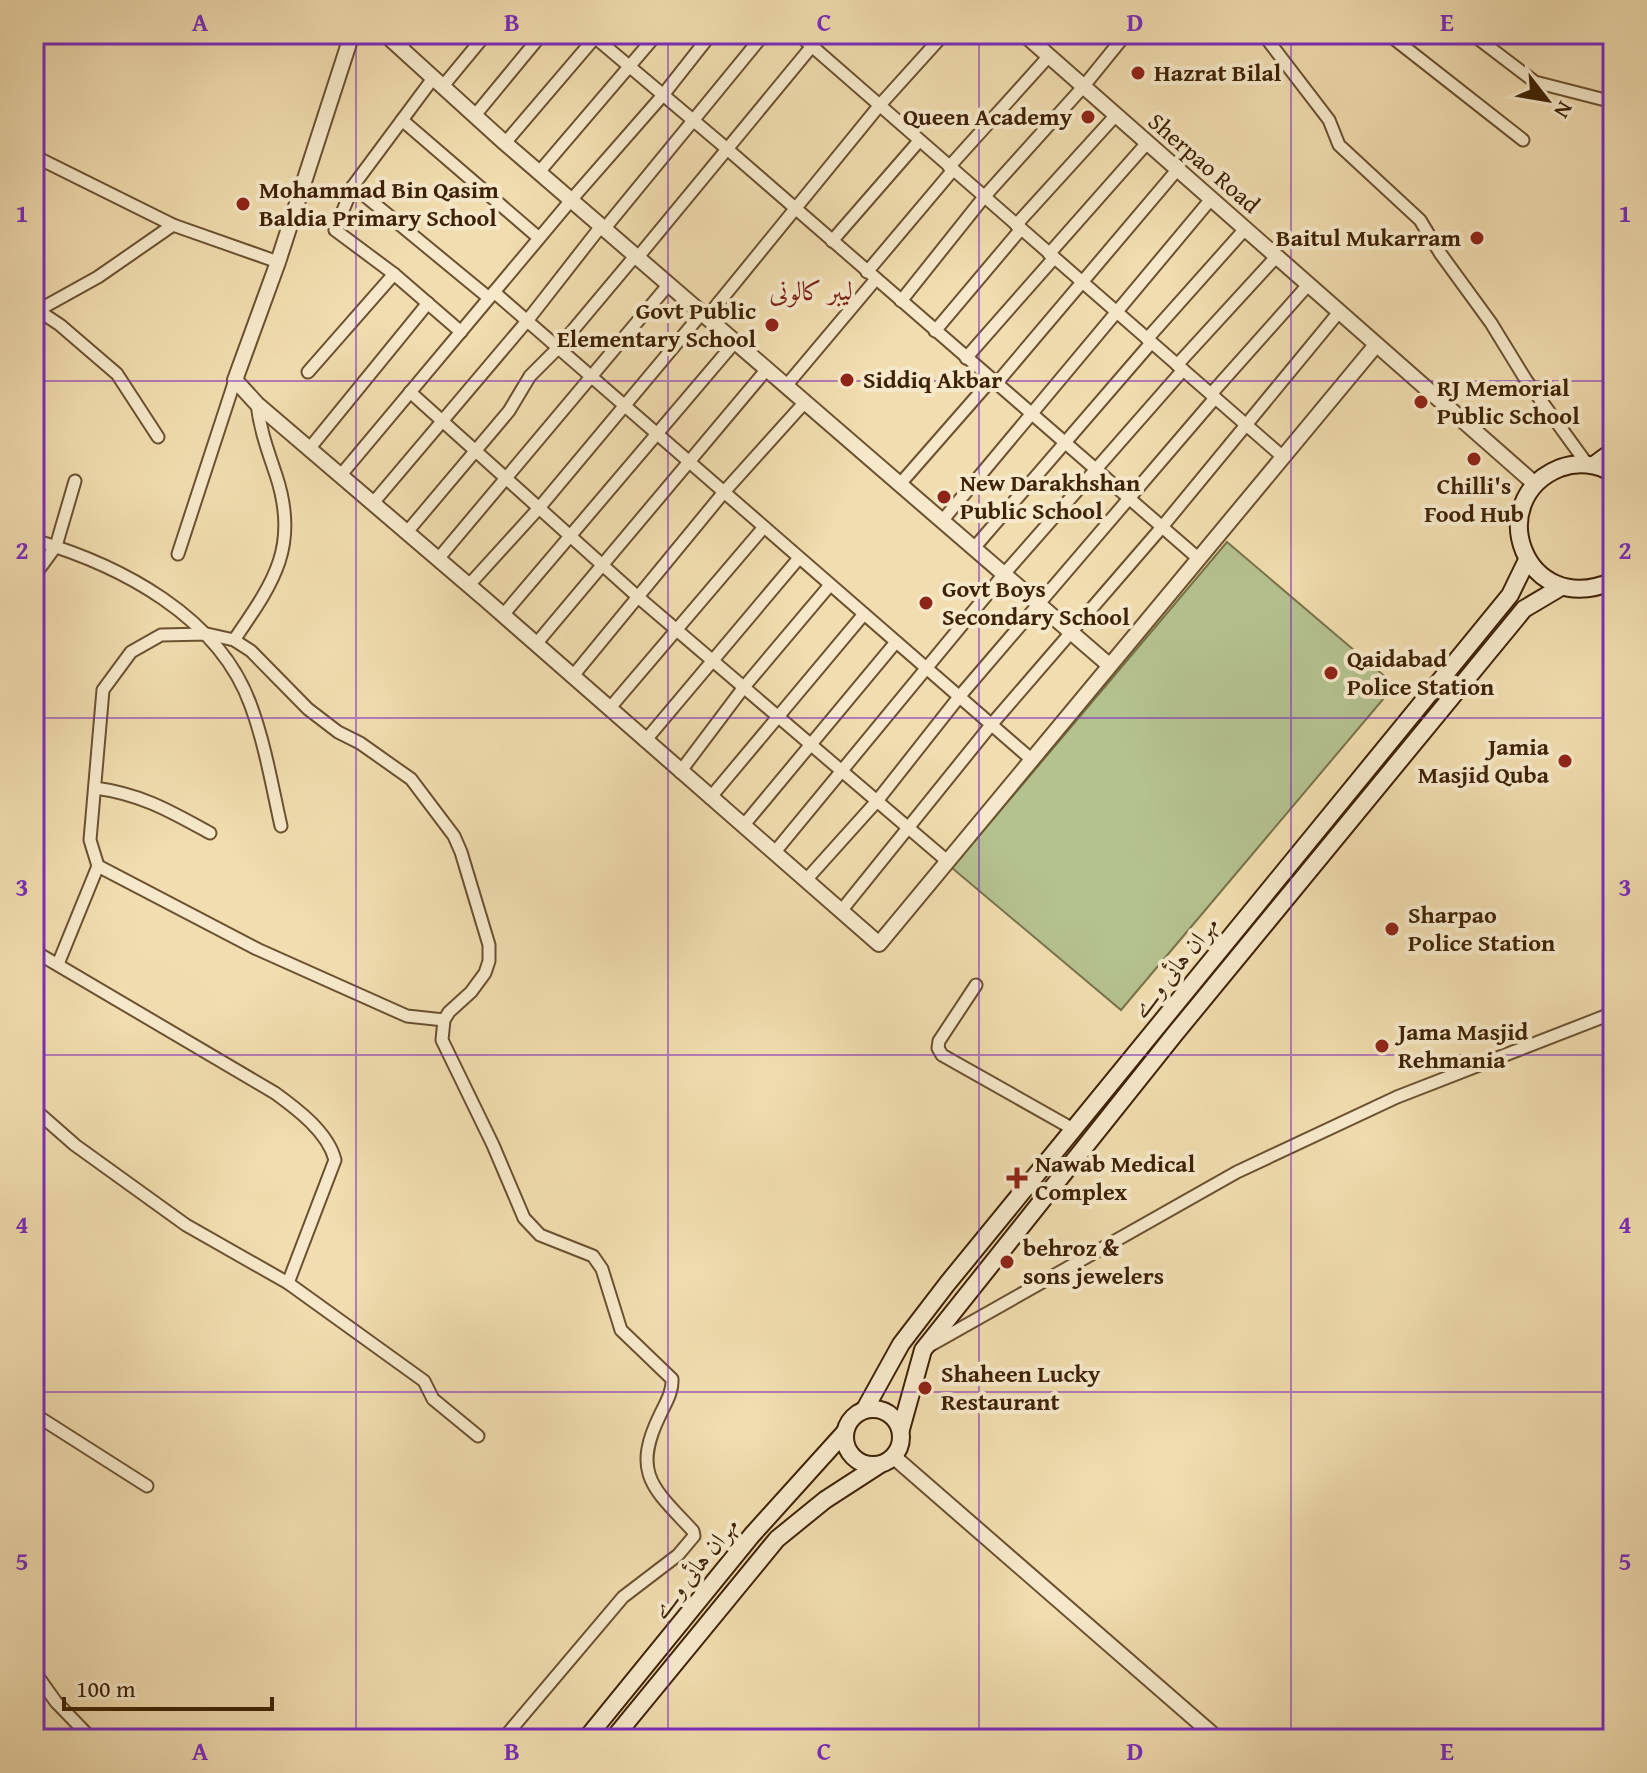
<svg xmlns="http://www.w3.org/2000/svg" width="1647" height="1773" font-family="'Gentium Book Plus',Amiri,serif">
<style>
.green{fill:#b4c28f;stroke:#79724a;stroke-width:2}
.lines{fill:none;stroke-linecap:round;stroke-linejoin:round}
.minor-casing{stroke:#6b5130;stroke-width:15}
.tertiary-casing{stroke:#6b5130;stroke-width:18}
.secondary-casing{stroke:#3e2205;stroke-width:20}
.minor{stroke:#f6e9cb;stroke-width:11}
.tertiary{stroke:#f6e9cb;stroke-width:14}
.secondary{stroke:#f6e9cb;stroke-width:16}
.grid{fill:none;stroke:#7b2cbf;stroke-width:2;stroke-opacity:0.55}
.poi-dot{fill:#8f2418;stroke:#f6e9cb;stroke-width:3}
.labels{text-anchor:middle;stroke-width:8;stroke-linejoin:round;paint-order:stroke}
.poi-label{font-size:24px;font-weight:bold;fill:#3e2205;stroke:#f6e9cb;text-anchor:start}
.street-label{font-size:24px;fill:#3e2205;stroke:#f6e9cb}
.neighbourhood-label{font-size:26px;fill:#7a1f14;stroke:#f6e9cb}
.neatline{fill:none;stroke:#7b2cbf;stroke-width:3}
.grid-label{font-size:26px;text-anchor:middle;font-weight:bold;fill:#7b2cbf}
</style>
<rect width="100%" height="100%" fill="#f1ddaf"/>
<filter id="stains"><feTurbulence type="fractalNoise" baseFrequency=".0025" numOctaves="4"/><feColorMatrix values="0 0 0 0 .2 0 0 0 0 .09 0 0 0 0 .02 0 0 0 .5 -.17"/></filter>
<radialGradient id="worn" r=".72"><stop offset=".6" stop-color="#630" stop-opacity="0"/><stop offset="1" stop-color="#630" stop-opacity=".3"/></radialGradient>
<polygon class="green" points="1227,542 1395,685 1121,1010 952,868"/>
<g class="lines">
<defs>
<g id="minor">
<polyline points="591,34 726,148 1199,559"/>
<polyline points="798,34 1283,457"/>
<polyline points="924,34 935,43"/>
<polyline points="1263,34 1329,120 1339,145 1420,220 1440,253 1491,323 1526,380 1587,464"/>
<polyline points="1388,34 1523,140"/>
<polyline points="1472,34 1535,82 1613,102"/>
<polyline points="1601,34 1613,38"/>
<polyline points="400,48 411,34"/>
<polyline points="434,77 353,186 335,230 394,274 461,332"/>
<polyline points="443,86 486,34"/>
<polyline points="476,114 542,34"/>
<polyline points="402,120 539,238"/>
<polyline points="505,143 598,34"/>
<polyline points="34,156 173,225 278,262"/>
<polyline points="949,167 1049,56"/>
<polyline points="540,171 657,34"/>
<polyline points="353,186 489,298"/>
<polyline points="1016,225 1116,115"/>
<polyline points="605,228 764,34"/>
<polyline points="832,241 919,141"/>
<polyline points="1049,254 1147,143"/>
<polyline points="638,257 822,34"/>
<polyline points="867,272 953,170"/>
<polyline points="494,292 1031,759"/>
<polyline points="901,301 984,197 1083,87 1126,34"/>
<polyline points="39,311 60,325 117,374 158,437"/>
<polyline points="35,312 98,277 173,225"/>
<polyline points="707,317 879,106 944,34"/>
<polyline points="935,331 1021,229"/>
<polyline points="1147,339 1245,229"/>
<polyline points="966,358 1054,258"/>
<polyline points="1177,365 1276,257"/>
<polyline points="308,372 394,274"/>
<polyline points="996,384 1177,170"/>
<polyline points="786,386 876,279"/>
<polyline points="410,392 638,597 946,860"/>
<polyline points="1211,394 1308,285"/>
<polyline points="309,449 428,303"/>
<polyline points="340,476 572,199 663,95 711,34"/>
<polyline points="900,484 991,380"/>
<polyline points="373,503 527,321 602,225"/>
<polyline points="942,521 1211,199"/>
<polyline points="407,532 509,411 530,376 558,348 636,255"/>
<path d="M 34,540 C 120,565 219,616 251,706 C 265,744 272,786 281,826"/>
<polyline points="974,548 1151,343"/>
<polyline points="178,554 235,380"/>
<polyline points="438,559 669,284"/>
<polyline points="34,576 56,546 75,481"/>
<polyline points="469,585 539,508 702,313"/>
<polyline points="503,615 735,342"/>
<path d="M 234,640 C 273,583 300,547 276,475 C 268,451 260,430 257,404"/>
<polyline points="536,644 767,369"/>
<polyline points="572,677 724,492 805,402"/>
<polyline points="609,709 764,527"/>
<polyline points="645,741 799,558"/>
<polyline points="680,772 744,687 830,585"/>
<path d="M 95,788 C 141,794 170,811 210,833"/>
<polyline points="710,798 864,614"/>
<polyline points="743,826 896,642"/>
<polyline points="774,853 1004,574 1183,370"/>
<polyline points="98,866 257,949 407,1016 444,1020"/>
<polyline points="806,880 877,801 959,697 1215,398"/>
<polyline points="841,911 991,725 1162,527 1339,312"/>
<path d="M 34,951 L 275,1093 C 297,1109 328,1132 335,1160 L 288,1283"/>
<path d="M 58,964 L 98,866 L 90,840 L 103,690 L 131,652 L 161,635 L 207,634 L 234,640 L 251,651 L 308,709 L 338,732 L 360,743 L 411,779 L 454,836 L 461,852 L 489,945 L 489,961 L 485,973 L 471,992 L 449,1012 L 444,1020 L 442,1040 L 493,1145 L 524,1218 L 540,1235 L 593,1256 L 602,1269 L 621,1330 L 672,1379 C 673,1392 665,1404 660,1415 C 631,1474 654,1489 693,1531 L 694,1536 L 678,1555 L 623,1597 L 503,1739"/>
<polyline points="976,985 939,1041 938,1048 942,1055 1073,1129"/>
<polyline points="34,1109 75,1145 186,1225 288,1283 424,1381 433,1399 478,1436"/>
<polyline points="931,1345 1237,1172 1397,1097 1613,1013"/>
<polyline points="34,1414 147,1486"/>
<polyline points="34,1671 56,1702 87,1734 87,1739"/>
</g>
<g id="tertiary">
<polyline points="352,34 278,262 235,380 257,404 486,600 879,944 1376,345"/>
<polyline points="385,34 505,143 1109,665"/>
<polyline points="1024,34 1535,484"/>
<polyline points="894,1457 1218,1739"/>
</g>
<g id="secondary">
<polyline points="1594,465 1613,451"/>
<path d="M 1613,474 C 1598,463 1577,462 1560,468 C 1482,499 1524,620 1613,581"/>
<circle cx="873" cy="1437" r="28"/>
<polyline points="865,1409 901,1344 947,1284 1510,595 1527,560"/>
<polyline points="901,1429 923,1350 1174,1035 1524,609 1561,587"/>
<polyline points="586,1739 752,1535 845,1432"/>
<polyline points="613,1739 777,1539 825,1500 879,1465"/>
</g>
</defs>
<use href="#minor" class="minor-casing"/>
<use href="#tertiary" class="tertiary-casing"/>
<use href="#secondary" class="secondary-casing"/>
<use href="#minor" class="minor"/>
<use href="#tertiary" class="tertiary"/>
<use href="#secondary" class="secondary"/>
</g>
<path class="grid" d="M 356,34 L 356,1739M 668,34 L 668,1739M 979,34 L 979,1739M 1291,34 L 1291,1739M 34,381 L 1613,381M 34,718 L 1613,718M 34,1055 L 1613,1055M 34,1392 L 1613,1392"/>
<g class="poi-dot">
<circle cx="1138" cy="73" r="8"/>
<circle cx="1088" cy="117" r="8"/>
<circle cx="243" cy="204" r="8"/>
<circle cx="1477" cy="238" r="8"/>
<circle cx="772" cy="325" r="8"/>
<circle cx="847" cy="380" r="8"/>
<circle cx="1421" cy="402" r="8"/>
<circle cx="1474" cy="459" r="8"/>
<circle cx="944" cy="497" r="8"/>
<circle cx="926" cy="603" r="8"/>
<circle cx="1331" cy="673" r="8"/>
<circle cx="1565" cy="761" r="8"/>
<circle cx="1392" cy="929" r="8"/>
<circle cx="1382" cy="1046" r="8"/>
<path d="M1013 1166h8v8h8v8h-8v8h-8v-8h-8v-8h8z"/>
<circle cx="1007" cy="1262" r="8"/>
<circle cx="925" cy="1388" r="8"/>
</g>
<g class="labels">
<g class="poi-label">
<text x="1154" y="81">Hazrat Bilal</text>
<text x="1072" y="125" text-anchor="end">Queen Academy</text>
<text x="259" y="198">Mohammad Bin Qasim<tspan x="259" dy="28">Baldia Primary School</tspan></text>
<text x="1461" y="246" text-anchor="end">Baitul Mukarram</text>
<text x="756" y="319" text-anchor="end">Govt Public<tspan x="756" dy="28">Elementary School</tspan></text>
<text x="863" y="388">Siddiq Akbar</text>
<text x="1437" y="396">RJ Memorial<tspan x="1437" dy="28">Public School</tspan></text>
<text x="960" y="491">New Darakhshan<tspan x="960" dy="28">Public School</tspan></text>
<text x="1474" y="494" text-anchor="middle">Chilli's<tspan x="1474" dy="28">Food Hub</tspan></text>
<text x="942" y="597">Govt Boys<tspan x="942" dy="28">Secondary School</tspan></text>
<text x="1347" y="667">Qaidabad<tspan x="1347" dy="28">Police Station</tspan></text>
<text x="1549" y="755" text-anchor="end">Jamia<tspan x="1549" dy="28">Masjid Quba</tspan></text>
<text x="1408" y="923">Sharpao<tspan x="1408" dy="28">Police Station</tspan></text>
<text x="1398" y="1040">Jama Masjid<tspan x="1398" dy="28">Rehmania</tspan></text>
<text x="1035" y="1172">Nawab Medical<tspan x="1035" dy="28">Complex</tspan></text>
<text x="1023" y="1256">behroz &amp;<tspan x="1023" dy="28">sons jewelers</tspan></text>
<text x="941" y="1382">Shaheen Lucky<tspan x="941" dy="28">Restaurant</tspan></text>
</g>
<g class="street-label">
<text transform="translate(1204 163) rotate(41)" y="8">Sherpao Road</text>
<text transform="translate(1175 967) rotate(-51)" y="8">مہران ہائی وے</text>
<text transform="translate(695 1568) rotate(-51)" y="8">مہران ہائی وے</text>
</g>
<g class="neighbourhood-label">
<text x="811" y="300">لیبر کالونی</text>
</g>
</g>
<rect width="1647" height="1773" fill="none" stroke="#f1ddaf" stroke-width="88"/>
<g transform="translate(1547 100) rotate(121)" stroke="#f6e9cb" stroke-width="6" paint-order="stroke">
<path d="M0-6L14 30L0 20L-14 30Z" fill="#3e2205"/>
<text y="-12" font-size="22" font-weight="bold" text-anchor="middle" fill="#3e2205">N</text>
</g>
<path d="M64 1697v12h208v-12" fill="none" stroke="#3e2205" stroke-width="4"/>
<text x="76" y="1697" font-size="24" fill="#3e2205" stroke="#f6e9cb" stroke-width="6" paint-order="stroke">100 m</text>
<rect x="44" y="44" width="1559" height="1685" class="neatline"/>
<g class="grid-label">
<text x="200" y="31">A</text>
<text x="512" y="31">B</text>
<text x="824" y="31">C</text>
<text x="1135" y="31">D</text>
<text x="1447" y="31">E</text>
<text x="22" y="222">1</text>
<text x="1625" y="222">1</text>
<text x="22" y="559">2</text>
<text x="1625" y="559">2</text>
<text x="22" y="896">3</text>
<text x="1625" y="896">3</text>
<text x="22" y="1233">4</text>
<text x="1625" y="1233">4</text>
<text x="22" y="1570">5</text>
<text x="1625" y="1570">5</text>
<text x="200" y="1760">A</text>
<text x="512" y="1760">B</text>
<text x="824" y="1760">C</text>
<text x="1135" y="1760">D</text>
<text x="1447" y="1760">E</text>
</g>
<rect width="100%" height="100%" filter="url(#stains)"/>
<rect width="100%" height="100%" fill="url(#worn)"/>
</svg>
